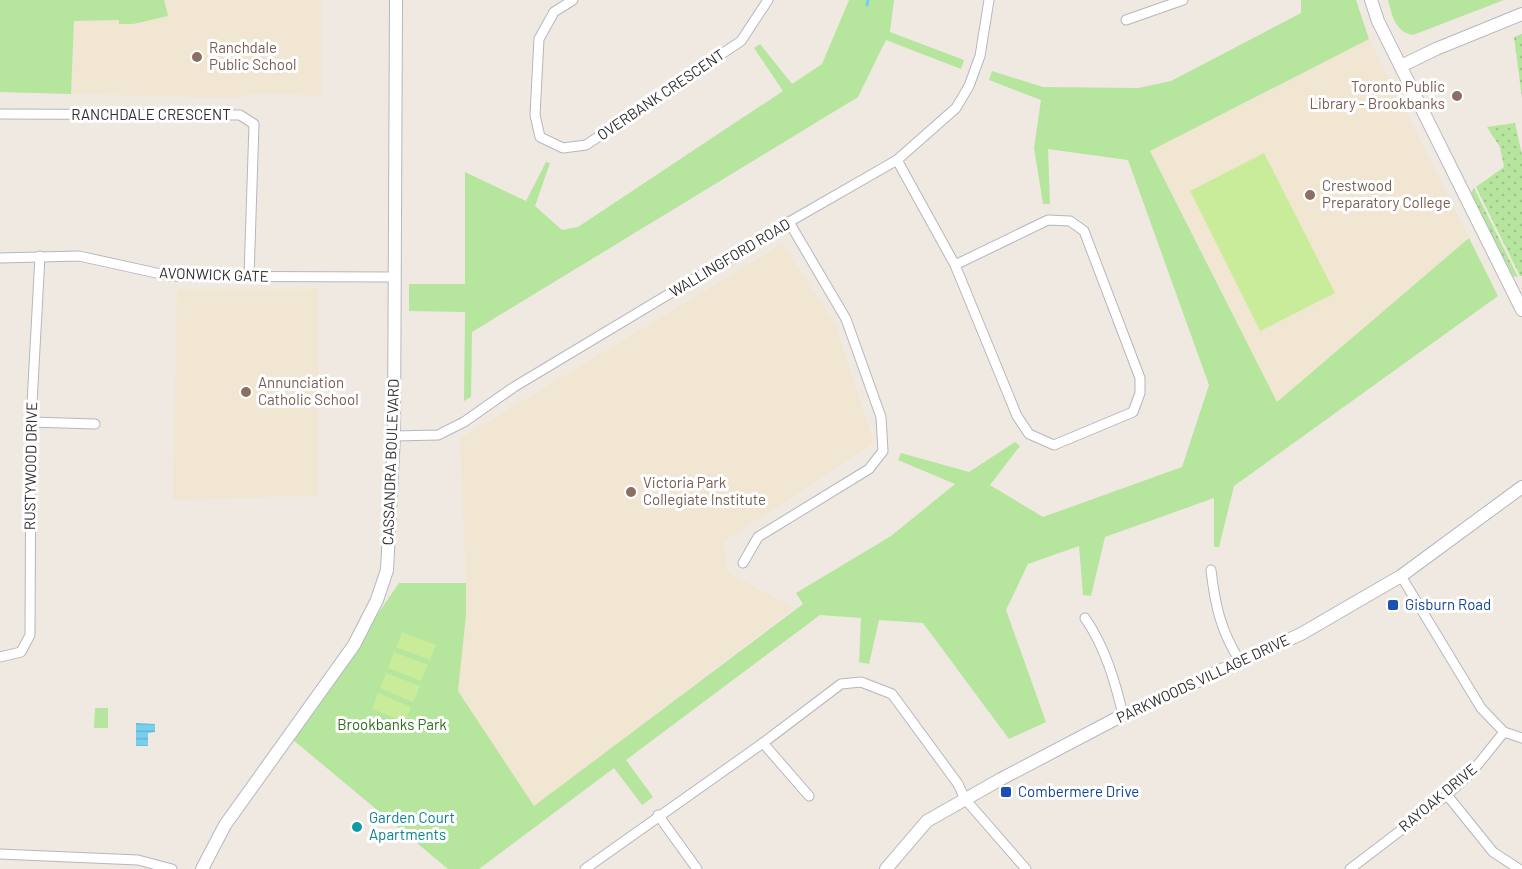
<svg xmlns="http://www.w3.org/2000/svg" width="1522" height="869" font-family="Barlow,sans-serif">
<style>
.education{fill:#f0e6d1}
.grass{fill:url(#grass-dots)}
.park{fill:#b6e59e}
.pitch{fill:#c9ec9a}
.water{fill:url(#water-rules)}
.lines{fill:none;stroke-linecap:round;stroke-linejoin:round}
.stream{stroke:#75cff0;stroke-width:3}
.street-casing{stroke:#b4b7c1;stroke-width:11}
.secondary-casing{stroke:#b4b7c1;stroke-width:14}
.street{stroke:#fff;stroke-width:9}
.secondary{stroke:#fff;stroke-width:12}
.education-dot{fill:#8d6e63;stroke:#fff;stroke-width:2}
.transit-dot{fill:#1a4fb4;stroke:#fff;stroke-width:2}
.culture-dot{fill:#0f9aa8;stroke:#fff;stroke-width:2}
.labels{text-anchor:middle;stroke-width:6;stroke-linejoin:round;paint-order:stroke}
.education-label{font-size:15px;fill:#785e54;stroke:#fff;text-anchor:start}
.street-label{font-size:15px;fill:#2e2e2e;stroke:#fff}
.transit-label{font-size:15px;fill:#164399;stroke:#fff;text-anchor:start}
.park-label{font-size:15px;fill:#2c6e1b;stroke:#fff}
.culture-label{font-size:15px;fill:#0d838f;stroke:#fff;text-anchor:start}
</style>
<defs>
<pattern id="grass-dots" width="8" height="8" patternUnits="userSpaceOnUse" patternTransform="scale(1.5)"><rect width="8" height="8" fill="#b6e59e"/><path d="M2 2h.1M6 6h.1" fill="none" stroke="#9dc588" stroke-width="1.8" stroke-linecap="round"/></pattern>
<pattern id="water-rules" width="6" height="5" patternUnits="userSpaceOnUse" patternTransform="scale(1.5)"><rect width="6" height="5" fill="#75cff0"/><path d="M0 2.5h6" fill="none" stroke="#66b2ce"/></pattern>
</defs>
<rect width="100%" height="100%" fill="#efe9e1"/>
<g class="education">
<polygon points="127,0 321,0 321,96 261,93 232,98 71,94 74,21 118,20 118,3"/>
<polygon points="1369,39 1469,238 1277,402 1150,151"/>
<polygon points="782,244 835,325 874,443 724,541 727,572 794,608 534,807 458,691 466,615 466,583 460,439"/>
<polygon points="177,289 318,289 318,495 173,500"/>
</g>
<g class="grass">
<polygon points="1522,34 1522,98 1514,37"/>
<polygon points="1515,123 1522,155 1522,276 1520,276 1476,187 1504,167 1500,147 1487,127"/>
<polygon points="1474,188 1518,277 1513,276 1471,194"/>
</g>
<g class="park">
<polygon points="0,0 164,0 168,16 133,24 119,24 119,20 74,21 71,94 0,92"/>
<polygon points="849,0 894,0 890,32 964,60 961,69 886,40 858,97 472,332 471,397 464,401 465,312 409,311 409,284 465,284 465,172 526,201 546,162 550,163 535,206 562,230 578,227 783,91 754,48 760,44 792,84 822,64"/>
<polygon points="1301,0 1356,0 1369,39 1150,151 1277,402 1469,238 1498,296 1234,486 1219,547 1214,547 1214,498 1105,537 1091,596 1083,595 1079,546 1028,564 1006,610 1046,722 1009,739 923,623 879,620 869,664 859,662 861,618 820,615 626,760 653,797 642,805 614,768 479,869 448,869 292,739 399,583 466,583 466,615 458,691 534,806 803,604 796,593 891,536 955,484 898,460 901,453 969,472 1015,442 1020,446 990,485 1043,517 1182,467 1209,385 1128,160 1048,149 1050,204 1043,204 1034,148 1041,100 989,80 992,71 1043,87 1139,88 1171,81 1301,13"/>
<path d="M 1388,0 L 1504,0 L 1413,35 C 1395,32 1392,15 1388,0 Z"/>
<polygon points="95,708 108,708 108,728 94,728"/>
</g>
<g class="pitch">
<polygon points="1264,153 1335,293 1260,331 1190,191"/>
<polygon points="402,632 436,645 430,660 396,647"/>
<polygon points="394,652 428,665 421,681 388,668"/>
<polygon points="386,673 420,686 413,702 380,688"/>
<polygon points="378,693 411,707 405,722 372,709"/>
</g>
<polygon class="water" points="136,723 155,724 155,732 148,733 148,746 136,746"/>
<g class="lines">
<polyline class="stream" points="867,5 868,0"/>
<defs>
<g id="street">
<polyline points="573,0 554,12 539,39 535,115 540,137 563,148 586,145 741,41 768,0"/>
<polyline points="1126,20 1183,0"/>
<polyline points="0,114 240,115 254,124 249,277"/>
<polyline points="897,160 955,265 1017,416 1029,434 1054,445 1133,412 1140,393 1140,378 1084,231 1070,221 1048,220 955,265"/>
<polyline points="0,258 79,256 170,276 393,277"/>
<polyline points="31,422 95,424"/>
<polyline points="394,436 438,435 464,422 514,387 789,222 897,160 956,108 969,86 980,56 989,0"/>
<polyline points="743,563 758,537 869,469 883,451 881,417 846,319 789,222"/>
<path d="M 1211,570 C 1215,605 1221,632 1240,661"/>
<polyline points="1401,576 1481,708 1504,732 1522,738"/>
<path d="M 1085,618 C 1105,647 1115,681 1123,715"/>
<polyline points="0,657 21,652 30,635 31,422 40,256"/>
<polyline points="763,743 809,796"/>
<polyline points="1447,795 1493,852 1519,869"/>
<polyline points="658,815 697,869"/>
<polyline points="0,854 138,860 172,869"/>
<polyline points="585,869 763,743 841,684 861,682 892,694 958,784 965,799 1026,869"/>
<polyline points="1350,869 1447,795 1471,773 1504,732"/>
</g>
<g id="secondary">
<polyline points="1371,0 1378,21 1522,310"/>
<polyline points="1401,66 1436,49 1522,14"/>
<polyline points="202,869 225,825 354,645 377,600 387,570 394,436 396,0"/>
<polyline points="886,869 927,821 1001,779 1123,715 1301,634 1401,576 1522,487"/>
</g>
</defs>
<use href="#street" class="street-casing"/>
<use href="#secondary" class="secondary-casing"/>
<use href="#street" class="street"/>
<use href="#secondary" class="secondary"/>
</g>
<g class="education-dot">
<circle cx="197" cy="57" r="6"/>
<circle cx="1457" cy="96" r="6"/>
<circle cx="1310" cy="195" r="6"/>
<circle cx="246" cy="392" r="6"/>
<circle cx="631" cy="492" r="6"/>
</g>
<g class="transit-dot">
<rect x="1387" y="599" width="12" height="12" rx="3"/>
<rect x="1000" y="786" width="12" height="12" rx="3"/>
</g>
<circle class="culture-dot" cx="357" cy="827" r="6"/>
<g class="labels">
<g class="education-label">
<text x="209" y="53">Ranchdale<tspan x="209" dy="17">Public School</tspan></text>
<text x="1445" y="92" text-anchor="end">Toronto Public<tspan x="1445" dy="17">Library - Brookbanks</tspan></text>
<text x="1322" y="191">Crestwood<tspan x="1322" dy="17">Preparatory College</tspan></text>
<text x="258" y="388">Annunciation<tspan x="258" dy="17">Catholic School</tspan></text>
<text x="643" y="488">Victoria Park<tspan x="643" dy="17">Collegiate Institute</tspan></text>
</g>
<g class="street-label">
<text transform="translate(661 95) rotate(-34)" y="5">OVERBANK CRESCENT</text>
<text x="151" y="120">RANCHDALE CRESCENT</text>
<text transform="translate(730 258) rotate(-31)" y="5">WALLINGFORD ROAD</text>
<text transform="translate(214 275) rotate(2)" y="5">AVONWICK GATE</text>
<text transform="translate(391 462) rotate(-88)" y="5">CASSANDRA BOULEVARD</text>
<text transform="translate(31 466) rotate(-89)" y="5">RUSTYWOOD DRIVE</text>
<text transform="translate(1203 679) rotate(-25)" y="5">PARKWOODS VILLAGE DRIVE</text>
<text transform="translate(1438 798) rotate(-40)" y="5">RAYOAK DRIVE</text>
</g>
<g class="transit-label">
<text x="1405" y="610">Gisburn Road</text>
<text x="1018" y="797">Combermere Drive</text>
</g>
<g class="park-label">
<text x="392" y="730">Brookbanks Park</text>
</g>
<g class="culture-label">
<text x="369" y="823">Garden Court<tspan x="369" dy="17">Apartments</tspan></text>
</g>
</g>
</svg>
